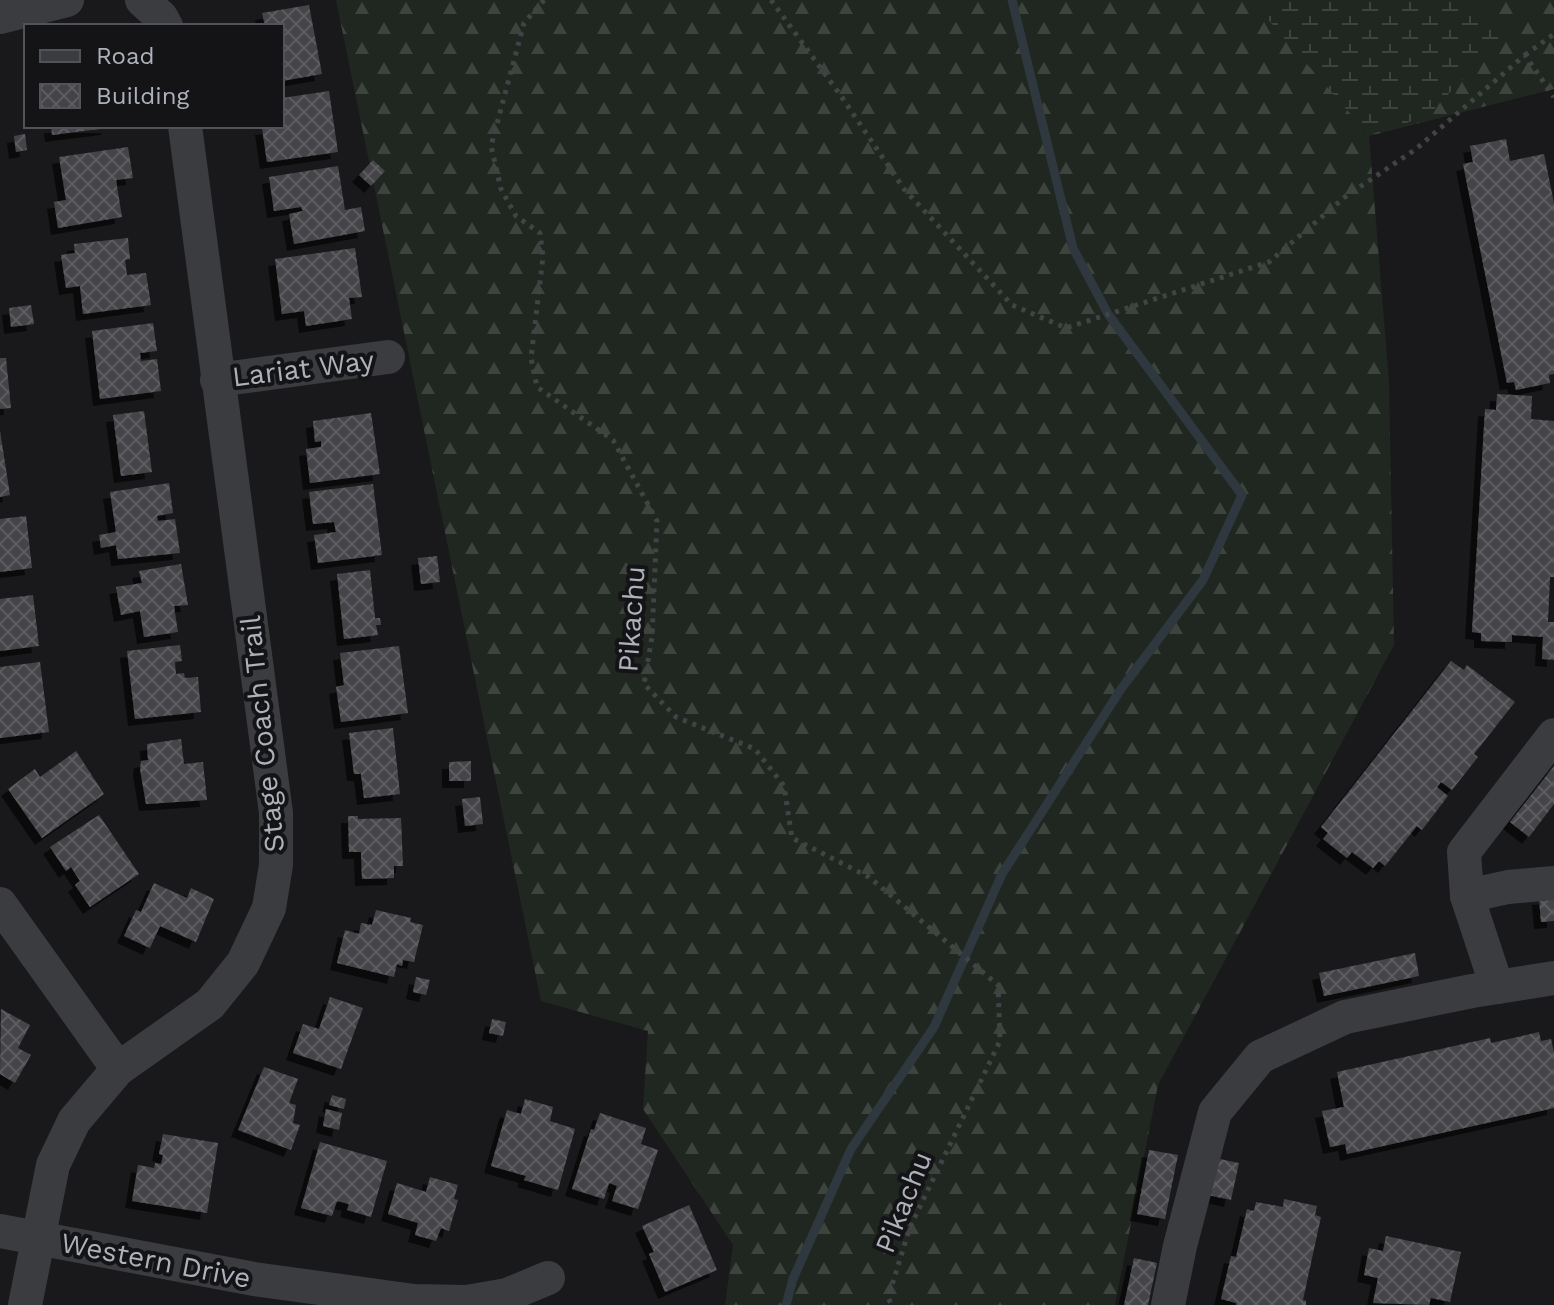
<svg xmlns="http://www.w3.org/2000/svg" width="1554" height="1305" font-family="'Work Sans',sans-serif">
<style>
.forest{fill:url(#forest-firs)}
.wetland{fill:url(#wetland-marsh)}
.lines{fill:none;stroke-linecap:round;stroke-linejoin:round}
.stream{stroke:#30383f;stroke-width:9}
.building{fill:url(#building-cross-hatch);filter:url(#shadow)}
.path{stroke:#414347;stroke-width:5;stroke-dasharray:4 6;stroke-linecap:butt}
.minor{stroke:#3b3c40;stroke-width:34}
.labels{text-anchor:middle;stroke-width:8;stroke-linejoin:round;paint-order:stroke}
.street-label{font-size:28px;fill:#adb1ba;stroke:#141417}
</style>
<defs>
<pattern id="forest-firs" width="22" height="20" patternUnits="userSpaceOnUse" patternTransform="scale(2)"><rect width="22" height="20" fill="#1f2720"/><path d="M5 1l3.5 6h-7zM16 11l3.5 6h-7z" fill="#3d443e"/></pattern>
<pattern id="wetland-marsh" width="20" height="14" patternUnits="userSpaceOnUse" patternTransform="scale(2)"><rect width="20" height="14" fill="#1f2720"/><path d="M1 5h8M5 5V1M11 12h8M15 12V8" fill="none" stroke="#3d443e"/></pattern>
<pattern id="building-cross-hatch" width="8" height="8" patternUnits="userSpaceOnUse" patternTransform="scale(2)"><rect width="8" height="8" fill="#444448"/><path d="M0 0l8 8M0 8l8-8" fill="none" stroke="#5c5d60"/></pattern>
<filter id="shadow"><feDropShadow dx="-7" dy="7" stdDeviation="0" flood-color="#0009"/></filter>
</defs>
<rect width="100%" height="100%" fill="#19191c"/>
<polygon class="forest" points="336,0 1554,0 1554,89 1369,136 1389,382 1394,645 1158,1085 1115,1305 725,1305 733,1245 643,1109 648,1031 541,1001"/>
<polygon class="wetland" points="1251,0 1461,0 1507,34 1427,116 1369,135"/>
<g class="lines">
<polyline class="stream" points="786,1305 793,1279 851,1149 934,1027 1002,874 1121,689 1203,580 1242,495 1108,314 1073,248 1012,0"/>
</g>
<g class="building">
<polygon points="309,5 322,74 282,81 282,26 265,26 262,13"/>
<polygon points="329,91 338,152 267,162 262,128 282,126 282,98"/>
<polygon points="51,126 108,126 108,128 52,135"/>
<polygon points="25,134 27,150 16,152 14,136"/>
<polygon points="1506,139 1510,161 1544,154 1554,203 1554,374 1549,375 1550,383 1516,390 1514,382 1507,383 1463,164 1473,162 1470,146"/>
<polygon points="128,147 133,178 116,180 122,217 58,228 54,202 66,200 59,157"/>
<polygon points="373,160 385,171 371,186 359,175"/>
<polygon points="338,166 345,210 361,207 365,231 294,244 289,214 303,211 301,207 274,211 269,177"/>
<polygon points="128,238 130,259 125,260 127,275 146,273 151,305 83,314 80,286 66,288 61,255 75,253 74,244"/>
<polygon points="355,248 362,297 349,298 352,319 306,326 304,311 282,314 275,259"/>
<polygon points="31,305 34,324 11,327 9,308"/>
<polygon points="153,323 157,351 140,353 141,361 157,359 161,391 100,399 92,331"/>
<polygon points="0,358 6,358 11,408 0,409"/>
<polygon points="1497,394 1532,396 1531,419 1554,421 1554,577 1550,577 1548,622 1554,622 1554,660 1542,659 1543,637 1512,635 1512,642 1481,641 1481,633 1472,632 1485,409 1496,410"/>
<polygon points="144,411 152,472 121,476 113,415"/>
<polygon points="371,413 380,474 310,483 306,449 321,447 321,441 315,442 313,421"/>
<polygon points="0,431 10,495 0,497"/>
<polygon points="169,483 173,513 157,516 158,521 175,519 180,553 118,559 116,545 101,548 99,535 116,532 110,492"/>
<polygon points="373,484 382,555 318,563 314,535 336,532 334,522 313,524 309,492"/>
<polygon points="26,516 32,568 0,572 0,519"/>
<polygon points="437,556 440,582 421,584 418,558"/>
<polygon points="181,564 188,605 174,606 178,632 144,637 140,611 121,615 116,587 142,583 139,571"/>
<polygon points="370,570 375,618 380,618 381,625 376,625 378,635 344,639 337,574"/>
<polygon points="33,595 39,646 0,651 0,599"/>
<polygon points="180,645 182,661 175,662 176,674 184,673 185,678 198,677 201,712 135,719 127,651"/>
<polygon points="399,646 408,713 341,722 336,687 344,685 340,653"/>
<polygon points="1451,661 1464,670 1467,665 1515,702 1474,754 1478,757 1452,790 1441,782 1437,787 1448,796 1422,830 1417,826 1385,866 1379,861 1373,868 1352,852 1347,858 1323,839 1328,833 1321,827"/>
<polygon points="40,662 49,732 0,738 0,667"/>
<polygon points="393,728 400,794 364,798 361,774 354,774 349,733"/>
<polygon points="181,739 184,764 203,762 207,800 146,804 140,769 141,761 148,760 147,744"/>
<polygon points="76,751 104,794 42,838 8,789 35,769 40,777"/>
<polygon points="471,761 471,781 449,781 449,762"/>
<polygon points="1554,766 1554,804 1529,837 1510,822"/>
<polygon points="480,797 483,824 465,826 462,799"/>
<polygon points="99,815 139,874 90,907 75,885 80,881 71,867 66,871 50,847"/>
<polygon points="348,816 358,816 358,819 401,818 403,866 394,866 394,878 362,879 361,852 349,852"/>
<polygon points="154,883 187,898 191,888 214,899 196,942 160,926 150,948 124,936 136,910 141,912"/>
<polygon points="1554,897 1554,921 1541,922 1539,898"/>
<polygon points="376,910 411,918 410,922 423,925 414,962 403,960 402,966 397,964 394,977 337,963 345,930 359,934 361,923 372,925"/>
<polygon points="1415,953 1419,976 1324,996 1319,973"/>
<polygon points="416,977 430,980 426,995 413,992"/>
<polygon points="330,997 363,1008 341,1069 293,1053 303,1024 319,1029"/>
<polygon points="1,1009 30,1025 18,1048 31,1055 15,1083 0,1074"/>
<polygon points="492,1019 506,1022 503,1036 489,1033"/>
<polygon points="1539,1032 1541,1041 1551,1039 1554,1052 1554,1108 1347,1154 1345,1144 1330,1147 1322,1111 1344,1107 1337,1072 1490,1038 1491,1043"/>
<polygon points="264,1067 298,1079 289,1103 296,1105 293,1123 300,1125 291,1150 238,1130"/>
<polygon points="332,1095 346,1099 344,1109 329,1105"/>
<polygon points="525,1099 553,1107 550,1121 575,1129 558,1190 524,1180 526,1176 491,1166 507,1110 521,1114"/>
<polygon points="326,1109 342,1113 339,1130 323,1126"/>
<polygon points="600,1113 646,1128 641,1144 658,1150 638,1209 612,1201 617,1186 609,1183 604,1199 572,1189 591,1129 594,1130"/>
<polygon points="163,1134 218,1143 207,1213 132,1201 138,1165 154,1168 155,1163 161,1164 163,1155 159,1154"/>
<polygon points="320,1142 387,1161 371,1217 347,1210 349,1204 337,1201 332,1216 301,1208"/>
<polygon points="1149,1150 1178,1155 1165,1219 1137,1214"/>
<polygon points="1215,1158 1239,1163 1231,1200 1208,1195"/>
<polygon points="430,1177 458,1185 454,1199 458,1200 449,1231 441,1228 436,1241 415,1235 418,1223 388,1214 397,1183 426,1192"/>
<polygon points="1284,1199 1317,1206 1315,1215 1321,1217 1303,1300 1306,1301 1306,1305 1236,1305 1236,1303 1221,1299 1231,1256 1236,1257 1247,1209 1254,1211 1256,1202 1283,1207"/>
<polygon points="689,1205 717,1270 665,1292 649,1254 654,1252 642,1226"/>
<polygon points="1386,1236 1461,1252 1450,1302 1431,1298 1429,1305 1373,1303 1378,1278 1364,1275 1369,1248 1383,1251"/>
<polygon points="1134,1258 1157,1263 1148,1305 1124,1305"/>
</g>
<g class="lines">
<g class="path">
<polyline points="544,0 524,23 491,146 501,189 516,216 540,233 543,257 531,358 537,387 613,440 657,521 652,637 644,684 676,717 755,749 784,786 792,838 869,877 998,985 1000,1041 910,1227 888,1298 892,1305"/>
<polyline points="771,0 841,96 904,189 1012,305 1066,328 1269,262 1345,197 1416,149 1525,55 1554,97"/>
<polyline points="1525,55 1554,34"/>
</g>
<g class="minor">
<polyline points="142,0 161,17 166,26"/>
<polyline points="0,17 67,0"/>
<polyline points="217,380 388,357"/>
<polyline points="1467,896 1464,852 1554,735"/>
<polyline points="0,904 118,1069"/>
<polyline points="1497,987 1467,896 1508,887 1554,883"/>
<polyline points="0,1231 254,1279 414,1301 467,1302 507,1295 548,1278"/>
<polyline points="25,1305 53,1165 74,1121 118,1069 210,1004 243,963 269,908 276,865 276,813 185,126"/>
<polyline points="1168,1305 1180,1246 1215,1112 1260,1057 1345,1017 1472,991 1554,978"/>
</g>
</g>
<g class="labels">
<g class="street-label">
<text transform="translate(303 368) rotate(-7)" y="10">Lariat Way</text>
<text transform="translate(631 619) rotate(-86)" y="10">Pikachu</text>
<text transform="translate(262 734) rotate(-96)" y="10">Stage Coach Trail</text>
<text transform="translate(903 1202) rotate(-68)" y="10">Pikachu</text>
<text transform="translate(156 1260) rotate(11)" y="10">Western Drive</text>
</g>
</g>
<rect x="24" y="24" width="260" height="104" fill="#141417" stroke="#515358" stroke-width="2"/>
<rect x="40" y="50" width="40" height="12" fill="#3b3c40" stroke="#515358" stroke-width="2"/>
<text x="96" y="64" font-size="24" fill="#adb1ba">Road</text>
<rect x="40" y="84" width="40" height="24" fill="url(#building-cross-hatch)" stroke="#515358" stroke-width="2"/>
<text x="96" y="104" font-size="24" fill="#adb1ba">Building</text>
</svg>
